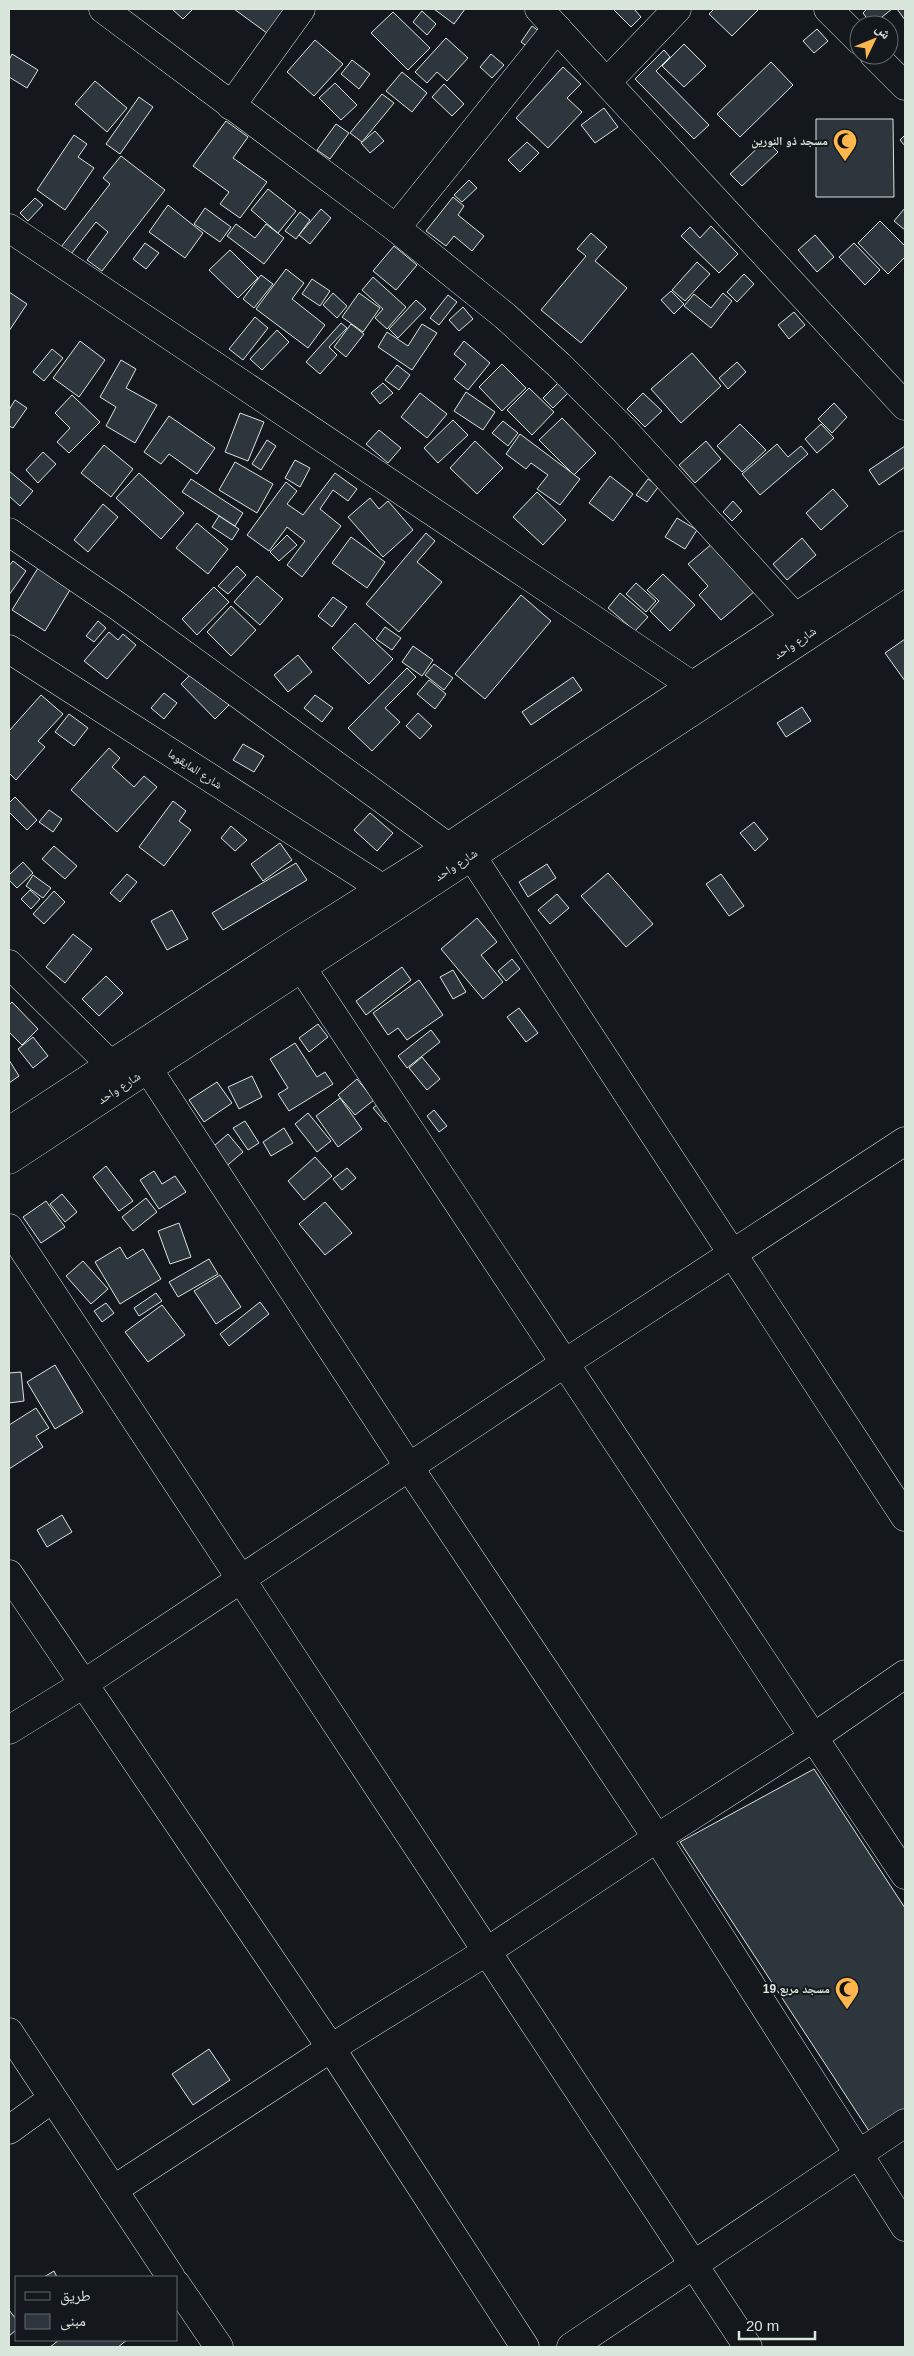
<svg xmlns="http://www.w3.org/2000/svg" width="914" height="2356" font-family="Helvetica,'Noto Naskh Arabic',sans-serif">
<style>
.building{fill:#2c363c;stroke:#d8e6dc}
.lines{fill:none;stroke-linecap:round;stroke-linejoin:round}
.minor-casing{stroke:#d8e6dc;stroke-width:29}
.minor{stroke:#14181c;stroke-width:28}
.labels{text-anchor:middle;stroke-width:4;stroke-linejoin:round;paint-order:stroke}
.poi-label{font-size:12px;font-weight:bold;fill:#d8e6dc;stroke:#14181c;text-anchor:end}
.street-label{font-size:12px;fill:#d8e6dc;stroke:#14181c}
</style>
<rect width="100%" height="100%" fill="#14181c"/>
<g class="building">
<polygon points="172,9 193,9 183,19"/>
<polygon points="234,9 287,9 271,36"/>
<polygon points="434,9 465,9 454,24"/>
<polygon points="613,9 634,9 641,17 631,27"/>
<polygon points="714,9 759,9 732,36 709,14"/>
<polygon points="867,9 892,9 872,25 863,13"/>
<polygon points="897,9 905,9 905,20"/>
<polygon points="422,11 436,24 427,35 413,22"/>
<polygon points="393,12 430,48 408,70 371,33"/>
<polygon points="532,26 543,34 532,50 521,42"/>
<polygon points="817,29 828,41 814,53 803,41"/>
<polygon points="446,38 468,58 447,81 437,72 427,83 415,72"/>
<polygon points="315,40 343,64 314,96 287,72"/>
<polygon points="684,44 706,66 684,87 662,66"/>
<polygon points="664,50 670,57 656,71 709,125 694,139 635,79"/>
<polygon points="12,54 38,70 27,88 9,77 9,60"/>
<polygon points="491,54 504,65 492,78 480,67"/>
<polygon points="352,60 370,74 359,89 341,74"/>
<polygon points="771,62 793,85 740,137 717,114"/>
<polygon points="563,67 581,84 567,98 582,112 548,148 516,118"/>
<polygon points="402,72 427,93 412,112 386,91"/>
<polygon points="95,81 127,108 107,132 75,104"/>
<polygon points="335,83 357,105 341,120 319,98"/>
<polygon points="444,84 464,104 452,116 432,97"/>
<polygon points="382,94 394,103 362,142 350,133"/>
<polygon points="139,97 153,107 120,154 106,144"/>
<polygon points="604,108 618,127 595,143 581,125"/>
<polygon points="816,119 893,119 894,197 816,197"/>
<polygon points="226,121 248,137 233,158 267,182 240,218 220,204 229,192 193,166"/>
<polygon points="336,124 349,133 330,159 317,150"/>
<polygon points="375,131 384,141 370,153 361,143"/>
<polygon points="74,135 87,144 78,157 94,168 65,210 37,190"/>
<polygon points="905,135 905,146 900,140"/>
<polygon points="766,140 778,152 742,186 730,174"/>
<polygon points="527,142 539,153 520,172 508,160"/>
<polygon points="121,156 165,190 102,271 87,260 108,232 96,222 71,254 61,247 110,184 103,178"/>
<polygon points="469,180 477,188 462,202 454,195"/>
<polygon points="268,189 296,211 278,233 251,210"/>
<polygon points="453,197 464,206 458,215 484,236 472,251 454,236 446,246 426,231"/>
<polygon points="35,198 43,205 28,221 20,213"/>
<polygon points="168,205 203,233 185,258 149,232"/>
<polygon points="205,208 231,227 220,242 194,224"/>
<polygon points="905,208 905,230 894,221"/>
<polygon points="321,209 331,218 310,244 299,235"/>
<polygon points="300,212 310,220 296,239 285,231"/>
<polygon points="880,221 905,246 905,257 888,274 858,243"/>
<polygon points="236,224 255,238 266,224 284,238 264,264 227,236"/>
<polygon points="711,226 738,254 719,273 681,236 690,227 700,238"/>
<polygon points="591,233 607,247 595,261 627,288 581,343 541,310 586,256 577,249"/>
<polygon points="815,235 834,257 817,272 798,250"/>
<polygon points="145,243 159,253 146,269 133,259"/>
<polygon points="854,243 880,270 865,285 839,257"/>
<polygon points="394,246 417,265 396,290 373,271"/>
<polygon points="230,250 258,278 238,298 209,270"/>
<polygon points="697,262 710,274 685,301 672,290"/>
<polygon points="286,269 304,283 292,299 325,325 308,348 256,309"/>
<polygon points="744,274 754,284 737,302 727,292"/>
<polygon points="261,275 273,284 254,308 243,299"/>
<polygon points="373,277 406,307 387,329 375,318 383,309 362,290"/>
<polygon points="312,279 330,291 320,306 302,294"/>
<polygon points="671,291 684,304 674,314 661,300"/>
<polygon points="9,292 27,304 9,331"/>
<polygon points="333,293 347,306 337,318 323,305"/>
<polygon points="359,293 380,308 363,332 342,317"/>
<polygon points="723,293 732,301 711,328 684,306 694,294 711,308"/>
<polygon points="448,295 457,302 439,325 430,318"/>
<polygon points="416,300 426,309 398,338 389,329"/>
<polygon points="463,307 473,319 459,331 449,320"/>
<polygon points="794,312 805,325 789,339 778,325"/>
<polygon points="255,317 268,328 243,360 229,349"/>
<polygon points="341,323 347,328 329,347 337,355 320,374 306,362"/>
<polygon points="351,324 364,334 346,357 334,347"/>
<polygon points="422,324 437,333 412,370 378,347 387,332 408,346"/>
<polygon points="277,330 289,342 262,370 250,359"/>
<polygon points="80,341 105,360 79,397 53,378"/>
<polygon points="464,341 490,363 468,390 454,379 466,364 454,354"/>
<polygon points="52,349 63,358 44,381 33,372"/>
<polygon points="692,353 721,386 681,423 651,389"/>
<polygon points="121,360 136,369 126,388 157,405 135,443 106,426 116,407 100,397"/>
<polygon points="737,362 746,372 728,389 719,378"/>
<polygon points="502,364 526,388 502,411 479,387"/>
<polygon points="397,365 410,375 399,390 385,380"/>
<polygon points="383,383 393,393 380,404 371,393"/>
<polygon points="558,383 568,393 553,408 543,398"/>
<polygon points="529,388 554,412 532,435 507,410"/>
<polygon points="466,392 495,412 483,430 454,411"/>
<polygon points="420,393 447,414 427,438 401,417"/>
<polygon points="643,393 662,411 645,427 627,409"/>
<polygon points="72,395 100,422 69,453 57,442 70,428 55,413"/>
<polygon points="15,400 27,408 13,428 9,426 9,410"/>
<polygon points="834,403 847,417 832,433 818,419"/>
<polygon points="240,413 264,422 248,461 225,452"/>
<polygon points="169,416 215,448 197,474 169,454 161,464 144,452"/>
<polygon points="562,418 596,453 574,475 539,440"/>
<polygon points="453,420 468,435 438,463 424,448"/>
<polygon points="503,421 518,433 508,446 492,433"/>
<polygon points="740,424 766,450 742,472 717,446"/>
<polygon points="821,424 834,438 817,453 805,439"/>
<polygon points="379,430 401,448 388,463 366,444"/>
<polygon points="520,434 580,479 560,505 537,489 548,475 531,463 526,469 506,454"/>
<polygon points="267,440 276,446 261,470 252,464"/>
<polygon points="475,441 503,468 477,494 450,468"/>
<polygon points="706,441 721,459 695,483 679,465"/>
<polygon points="777,444 788,457 801,446 808,454 760,495 742,474"/>
<polygon points="104,445 133,469 111,497 81,473"/>
<polygon points="905,446 905,467 879,485 869,470"/>
<polygon points="43,452 56,464 38,483 26,470"/>
<polygon points="295,460 310,468 300,487 285,478"/>
<polygon points="235,462 273,484 257,513 219,490"/>
<polygon points="9,471 33,491 20,506 9,496"/>
<polygon points="139,473 184,513 161,539 116,498"/>
<polygon points="335,473 357,489 348,501 333,490 320,509 341,526 302,577 287,565 305,541 287,527 269,551 247,535 286,482 297,491 287,504 303,515"/>
<polygon points="610,476 633,494 613,521 589,503"/>
<polygon points="191,479 243,513 235,526 182,492"/>
<polygon points="648,479 659,486 647,502 636,495"/>
<polygon points="833,489 848,506 821,530 806,513"/>
<polygon points="537,492 566,520 543,545 513,517"/>
<polygon points="370,498 379,509 388,501 413,530 383,557 348,517"/>
<polygon points="733,501 742,511 732,521 723,512"/>
<polygon points="103,504 118,517 88,552 74,540"/>
<polygon points="219,516 239,529 232,540 212,527"/>
<polygon points="677,518 697,530 685,549 665,537"/>
<polygon points="197,523 228,549 208,574 176,548"/>
<polygon points="426,533 435,541 417,562 442,582 399,632 366,604"/>
<polygon points="287,535 297,545 279,561 270,552"/>
<polygon points="351,537 385,562 367,588 332,563"/>
<polygon points="802,538 816,555 787,580 773,564"/>
<polygon points="713,543 755,591 721,620 699,595 708,586 688,564"/>
<polygon points="43,560 76,580 45,631 12,610"/>
<polygon points="13,561 26,571 9,595 9,566"/>
<polygon points="237,566 246,575 228,594 218,586"/>
<polygon points="663,574 695,605 670,631 650,611 659,601 647,590"/>
<polygon points="257,576 283,599 260,625 234,602"/>
<polygon points="636,583 656,601 646,612 626,594"/>
<polygon points="214,587 229,602 197,635 182,619"/>
<polygon points="620,593 648,617 635,631 608,608"/>
<polygon points="521,595 551,621 485,699 455,674"/>
<polygon points="333,597 347,607 332,627 318,616"/>
<polygon points="231,606 256,630 231,656 207,632"/>
<polygon points="98,621 106,628 94,642 86,636"/>
<polygon points="355,623 393,659 369,684 332,648"/>
<polygon points="385,627 401,638 392,650 376,639"/>
<polygon points="109,632 118,640 123,634 136,645 107,679 84,661"/>
<polygon points="905,639 905,681 885,653"/>
<polygon points="413,646 433,660 422,676 402,662"/>
<polygon points="298,655 312,672 288,692 274,675"/>
<polygon points="434,664 453,678 444,690 425,675"/>
<polygon points="407,668 416,677 385,708 400,722 372,751 348,728"/>
<polygon points="194,671 229,705 215,719 181,684"/>
<polygon points="573,677 582,690 531,725 522,712"/>
<polygon points="429,680 446,694 435,709 417,694"/>
<polygon points="164,693 177,703 164,719 151,708"/>
<polygon points="41,695 63,714 38,741 45,747 16,780 9,773 9,731"/>
<polygon points="315,695 333,708 322,722 304,708"/>
<polygon points="802,707 811,721 786,737 777,723"/>
<polygon points="418,713 432,726 420,739 406,726"/>
<polygon points="69,714 88,728 74,746 55,732"/>
<polygon points="243,744 264,756 254,772 233,760"/>
<polygon points="109,748 120,758 112,767 134,787 144,776 157,787 117,832 71,790"/>
<polygon points="15,797 37,820 27,830 9,812 9,803"/>
<polygon points="173,801 186,811 179,821 191,830 164,866 139,847"/>
<polygon points="49,810 62,819 53,832 39,822"/>
<polygon points="370,813 393,833 377,851 354,830"/>
<polygon points="754,822 768,839 755,851 740,833"/>
<polygon points="231,826 247,840 235,851 221,838"/>
<polygon points="280,843 292,860 263,881 251,864"/>
<polygon points="54,846 77,866 65,879 42,859"/>
<polygon points="23,862 33,873 17,888 9,880 9,875"/>
<polygon points="296,863 307,880 223,930 212,913"/>
<polygon points="547,864 556,878 528,897 519,882"/>
<polygon points="608,873 653,924 626,947 581,896"/>
<polygon points="127,874 137,882 120,902 110,893"/>
<polygon points="721,874 744,906 729,916 706,884"/>
<polygon points="33,875 51,888 43,898 26,886"/>
<polygon points="30,890 40,899 31,909 21,899"/>
<polygon points="54,891 65,902 44,924 33,914"/>
<polygon points="557,894 569,908 550,924 538,910"/>
<polygon points="172,910 188,939 167,950 151,921"/>
<polygon points="477,918 497,942 481,955 503,982 483,999 441,949"/>
<polygon points="73,934 92,949 65,983 46,967"/>
<polygon points="512,959 520,969 506,981 498,971"/>
<polygon points="402,967 411,980 366,1015 356,1001"/>
<polygon points="453,970 466,992 453,999 440,977"/>
<polygon points="106,976 123,993 99,1016 82,999"/>
<polygon points="419,980 443,1015 407,1040 398,1028 388,1035 373,1013"/>
<polygon points="12,1002 38,1029 22,1045 9,1032 9,1005"/>
<polygon points="519,1008 538,1033 526,1042 507,1017"/>
<polygon points="318,1024 328,1037 309,1052 299,1038"/>
<polygon points="431,1030 440,1042 407,1068 398,1056"/>
<polygon points="33,1037 48,1056 33,1068 18,1049"/>
<polygon points="295,1043 317,1077 325,1072 333,1084 289,1111 278,1094 288,1088 270,1059"/>
<polygon points="422,1057 440,1079 427,1090 409,1068"/>
<polygon points="9,1060 19,1076 9,1083"/>
<polygon points="252,1076 262,1097 239,1109 228,1087"/>
<polygon points="357,1079 374,1100 355,1115 338,1095"/>
<polygon points="217,1082 232,1103 204,1122 189,1100"/>
<polygon points="388,1096 399,1110 385,1122 373,1108"/>
<polygon points="340,1098 362,1129 338,1147 316,1116"/>
<polygon points="434,1110 447,1126 439,1132 427,1116"/>
<polygon points="308,1113 331,1141 317,1152 295,1124"/>
<polygon points="245,1121 259,1143 248,1150 233,1128"/>
<polygon points="284,1128 293,1143 271,1156 263,1142"/>
<polygon points="228,1134 243,1152 223,1169 208,1151"/>
<polygon points="315,1157 332,1176 304,1200 288,1181"/>
<polygon points="106,1166 133,1201 119,1211 93,1177"/>
<polygon points="347,1168 356,1178 342,1190 333,1179"/>
<polygon points="154,1171 162,1184 175,1176 186,1192 159,1209 140,1180"/>
<polygon points="62,1194 77,1212 65,1222 50,1204"/>
<polygon points="146,1198 157,1212 133,1231 122,1217"/>
<polygon points="46,1201 65,1227 41,1243 23,1217"/>
<polygon points="325,1202 352,1233 325,1255 299,1224"/>
<polygon points="179,1223 191,1257 170,1264 158,1231"/>
<polygon points="120,1247 127,1259 143,1249 161,1279 120,1304 95,1262"/>
<polygon points="209,1259 218,1274 178,1297 169,1282"/>
<polygon points="83,1261 108,1289 91,1304 66,1276"/>
<polygon points="220,1275 241,1307 216,1324 194,1291"/>
<polygon points="156,1293 162,1301 139,1316 134,1308"/>
<polygon points="260,1302 269,1314 229,1346 220,1334"/>
<polygon points="106,1303 114,1313 102,1322 94,1311"/>
<polygon points="162,1305 185,1335 148,1362 125,1332"/>
<polygon points="55,1365 83,1412 55,1429 27,1382"/>
<polygon points="21,1372 24,1401 9,1403 9,1373"/>
<polygon points="36,1408 49,1428 36,1436 43,1447 9,1469 9,1425"/>
<polygon points="62,1515 72,1532 47,1547 37,1530"/>
<polygon points="814,1769 905,1908 905,2112 871,2134 680,1842"/>
<polygon points="209,2049 230,2080 193,2105 172,2074"/>
<polygon points="54,2271 57,2277 44,2277"/>
<polygon points="9,2310 16,2319 16,2330 9,2336"/>
<polygon points="59,2340 127,2340 118,2347 50,2347"/>
</g>
<g class="lines">
<defs>
<g id="minor">
<polyline points="103,9 396,228 505,316 559,365 624,430 795,617"/>
<polyline points="539,9 905,406"/>
<polyline points="828,9 859,40"/>
<polyline points="874,55 905,86"/>
<polyline points="608,81 677,9"/>
<polyline points="231,106 301,9"/>
<polyline points="9,228 693,686"/>
<polyline points="396,228 557,28"/>
<polyline points="9,532 119,607 448,847 471,855 905,1517"/>
<polyline points="9,649 396,897"/>
<polyline points="9,964 110,1064"/>
<polyline points="302,968 905,1875"/>
<polyline points="148,1069 409,1467 657,1838 905,2227"/>
<polyline points="9,1131 291,946 448,847 905,545"/>
<polyline points="9,1160 905,572"/>
<polyline points="9,1228 748,2347"/>
<polyline points="9,1574 331,2048 525,2347"/>
<polyline points="9,1730 82,1685 565,1363 905,1141"/>
<polyline points="9,2032 171,2277"/>
<polyline points="9,2130 52,2099"/>
<polyline points="113,2190 331,2048 486,1952 657,1838 814,1737 905,1674"/>
<polyline points="176,2284 219,2347"/>
<polyline points="571,2347 905,2123"/>
</g>
</defs>
<use href="#minor" class="minor-casing"/>
<use href="#minor" class="minor"/>
</g>
<defs>
<symbol id="mosque-pin" viewBox="-11 -11 22 30"><path d="M0 17L-7.5 6A9.5 9.5 0 1 1 7.5 6Z" fill="#ffb74d" stroke="#14181c"/><path d="M3.5-4.9A6 6 0 1 0 3.5 4.9A5 5 0 1 1 3.5-4.9Z" fill="#111"/></symbol>
</defs>
<g fill-rule="evenodd">
<use href="#mosque-pin" x="831" y="127" width="28" height="38"/>
<use href="#mosque-pin" x="833" y="1975" width="28" height="38"/>
</g>
<g class="labels">
<g class="poi-label">
<text x="828" y="145">مسجد ذو النورين</text>
<text x="830" y="1993">مسجد مربع 19</text>
</g>
<g class="street-label">
<text transform="translate(795 643) rotate(-34)" y="4">شارع واحد</text>
<text transform="translate(195 769) rotate(33)" y="4">شارع المايقوما</text>
<text transform="translate(456 865) rotate(-33)" y="4">شارع واحد</text>
<text transform="translate(119 1088) rotate(-33)" y="4">شارع واحد</text>
</g>
</g>
<rect width="914" height="2356" fill="none" stroke="#d8e6dc" stroke-width="20"/>
<rect x="15" y="2276" width="162" height="65" fill="#14181c" stroke="#626a69"/>
<rect x="25" y="2292" width="25" height="8" fill="#14181c" stroke="#626a69"/>
<text x="60" y="2301" font-size="15" fill="#d8e6dc">طريق</text>
<rect x="25" y="2314" width="25" height="15" fill="#2c363c" stroke="#626a69"/>
<text x="60" y="2326" font-size="15" fill="#d8e6dc">مبنى</text>
<g transform="translate(874 40) rotate(47)"><circle r="24" fill="#14181c" stroke="#626a69"/>
<path d="M0-4L9 19L0 12L-9 19Z" fill="#ffb74d"/>
<text y="-8" font-size="14" font-weight="bold" text-anchor="middle" fill="#d8e6dc">ش</text>
</g>
<path d="M739 2331v8h76v-8" fill="none" stroke="#d8e6dc" stroke-width="2.5"/>
<text x="746" y="2331" font-size="15" fill="#d8e6dc" stroke="#14181c" stroke-width="4" paint-order="stroke">20 m</text>
</svg>
